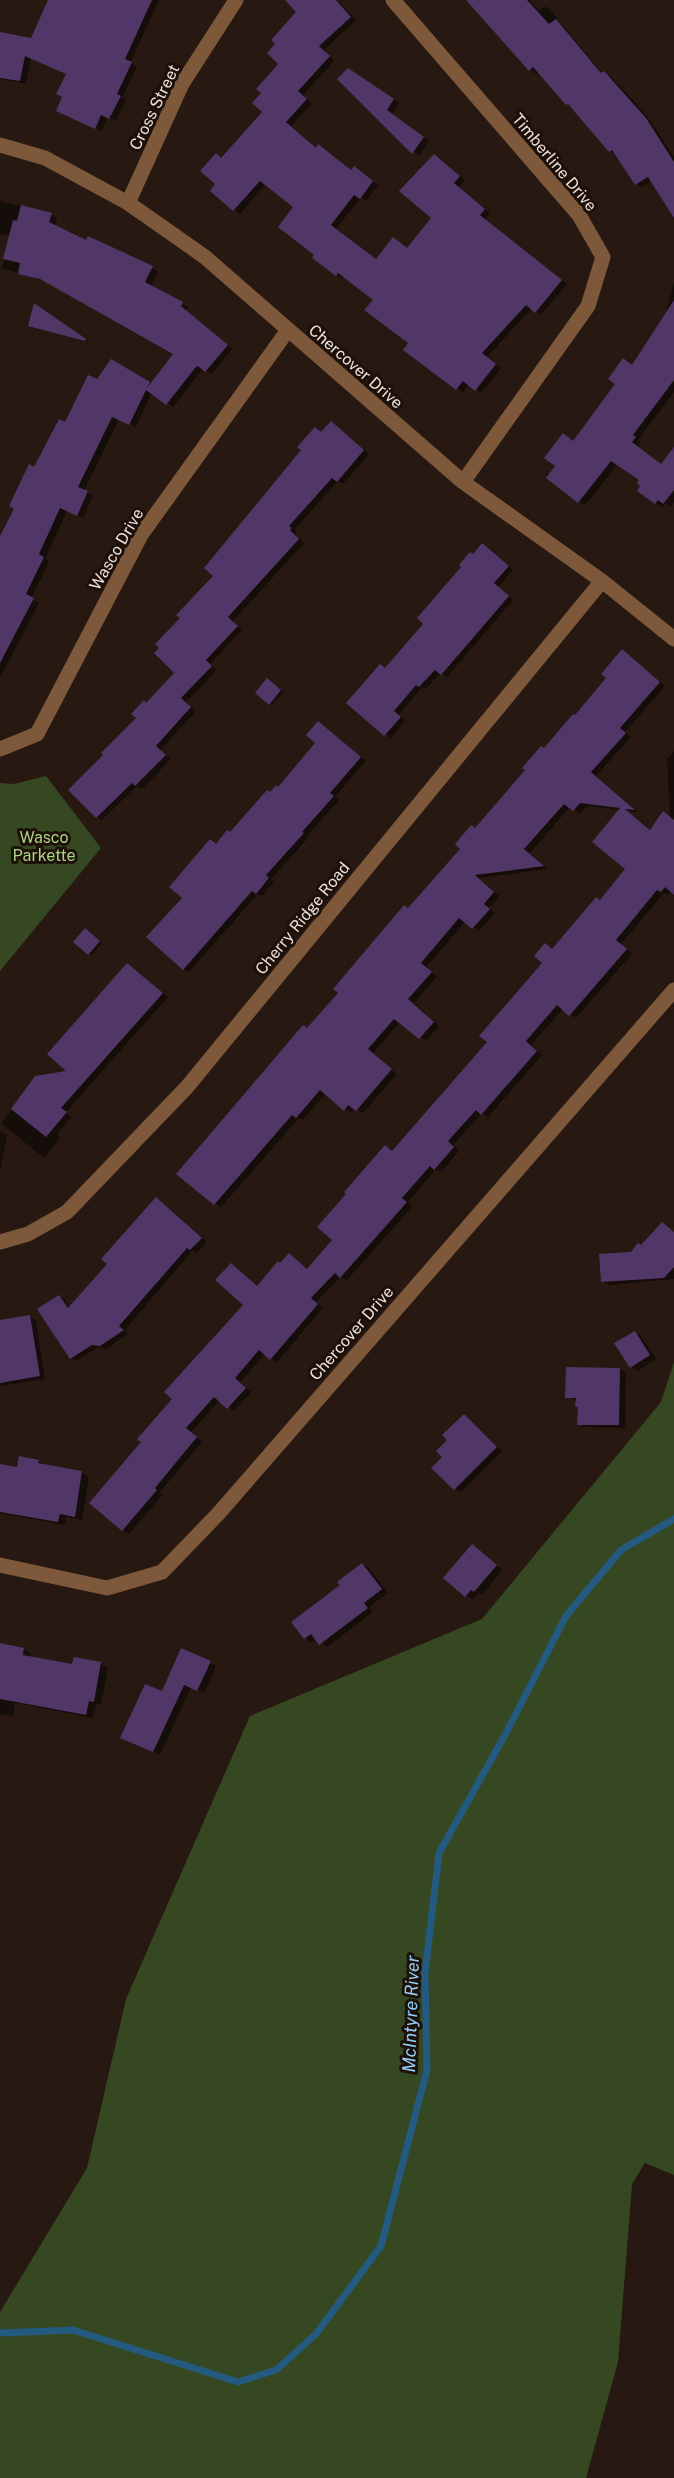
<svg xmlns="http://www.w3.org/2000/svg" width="674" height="2478" font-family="'Public Sans',sans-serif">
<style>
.green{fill:#354822}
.shadow{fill:#0007}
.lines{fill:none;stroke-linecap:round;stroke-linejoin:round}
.stream{stroke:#245a80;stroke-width:7}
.building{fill:#503768}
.minor{stroke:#7d583b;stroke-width:15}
.labels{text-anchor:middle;stroke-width:6;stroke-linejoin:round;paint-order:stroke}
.street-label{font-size:16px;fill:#ece2dd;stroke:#1d1008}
.park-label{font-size:16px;fill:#abd585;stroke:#1d1008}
.water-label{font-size:18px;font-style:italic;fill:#92cffe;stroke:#1d1008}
</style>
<rect width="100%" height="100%" fill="#271911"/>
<g class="green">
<polygon points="46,776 101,848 0,971 0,783 14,784"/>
<polygon points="674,1362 674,2175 645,2163 632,2184 618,2362 586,2478 0,2478 0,2312 87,2168 126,1999 250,1716 482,1619 661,1402"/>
</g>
<g class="shadow">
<polygon points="50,0 159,0 130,63 137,67 122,98 126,100 116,121 108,117 102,131 64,113 67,74 31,58 26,84 0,79 0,33 32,39"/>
<polygon points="300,0 337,0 356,20 324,50 334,61 303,95 312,103 291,126 317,149 352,171 360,172 378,185 366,201 361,197 336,229 377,260 408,249 433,218 440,159 465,180 459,187 490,213 485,219 567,284 541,315 532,308 487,357 501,368 481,393 469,384 463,392 457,388 411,343 375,299 344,276 343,278 337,275 314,258 317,255 295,206 266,183 240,214 212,191 218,184 222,159 264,112 263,93 280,64"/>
<polygon points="468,0 529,0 539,11 544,6 550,10 603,74 610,76 633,100 652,123 674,157 674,215 652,181 642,187 636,184 616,155 610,151 574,108 567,104 539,71 536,74 530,70"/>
<polygon points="354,73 399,103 392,114 429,141 419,156 339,79"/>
<polygon points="0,201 51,214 57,218 55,227 87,242 89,238 158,271 151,287 188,307 186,311 232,349 212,374 204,369 201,371 173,407 152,392 136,427 119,419 84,491 93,496 83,518 67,511 45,559 49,561 31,599 39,603 0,678 0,540 66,424 112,361 151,385 175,353 48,282 2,268 10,235 0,234"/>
<polygon points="674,282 674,392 638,440 641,442 638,447 662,465 674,450 674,502 670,507 665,503 662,507 656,503 639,490 643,486 641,480 618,464 585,505 578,502 574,442 633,366 666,314"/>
<polygon points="40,308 91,343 29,325"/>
<polygon points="331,423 369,454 343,484 338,481 294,530 297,532 295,534 304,543 233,621 242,630 210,664 217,670 186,702 196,711 160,750 171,759 142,789 137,786 102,820 97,817 138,718 147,704 176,673 182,618"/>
<polygon points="488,548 513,570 498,587 513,600 447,677 440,673 426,689 422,687 399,715 405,721 391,738 348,702 386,669 425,624 473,555"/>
<polygon points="628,655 665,686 625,732 631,737 596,776 638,812 628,811 652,831 670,817 667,759 674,751 674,893 671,890 668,895 664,893 621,944 632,954 576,1018 563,1009 531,1045 542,1055 488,1117 482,1113 453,1145 459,1151 441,1172 436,1169 408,1202 413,1206 347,1280 341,1277 316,1302 323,1308 277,1362 265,1354 240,1382 251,1392 234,1411 220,1400 191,1432 202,1442 160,1492 163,1494 129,1534 122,1530 143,1442 258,1287 289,1254 309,1270 334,1240 393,1152 489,1042 553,950 601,901 627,869 621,810 587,806 580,814 570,807 530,853 547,869 479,878 499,896 489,908 495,913 479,931 466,921 426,967 437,977 414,1003 439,1026 426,1041 400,1022 373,1053 397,1074 363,1113 354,1108 351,1113 326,1093 303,1120 299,1118 221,1207 214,1203 308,1029 408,909 462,848 476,829"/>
<polygon points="270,682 283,692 272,705 270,703"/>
<polygon points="318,723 366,761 335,797 339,800 307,836 309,837 271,879 274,882 262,896 258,894 189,972 183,969 184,898 217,845 270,793 279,788 317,743"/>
<polygon points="88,931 102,943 92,955 75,942"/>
<polygon points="133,968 168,997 66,1112 71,1117 57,1134 61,1137 44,1158 1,1123 36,1078 69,1072"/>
<polygon points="0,1131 7,1135 0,1173"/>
<polygon points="162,1202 207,1242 197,1253 193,1250 124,1331 128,1334 106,1349 98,1347 77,1361 71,1358 59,1296 65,1300 70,1308"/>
<polygon points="663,1224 674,1232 674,1279 609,1285 602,1281 631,1253 642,1247"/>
<polygon points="30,1316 36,1320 45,1379 1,1386 0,1321"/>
<polygon points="635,1332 641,1336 656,1359 638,1371 631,1367"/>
<polygon points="620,1369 626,1373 625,1428 585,1427 579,1424 580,1408 577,1401 567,1397"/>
<polygon points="464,1416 502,1451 461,1492 455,1489 444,1457 449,1440"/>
<polygon points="38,1461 46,1466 82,1473 89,1477 82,1520 66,1517 65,1525 0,1513 0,1465 18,1469"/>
<polygon points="472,1545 502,1570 482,1595 478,1593 473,1600 445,1578"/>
<polygon points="363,1564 369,1568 388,1593 369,1607 373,1612 327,1647 316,1638 311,1642 305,1638 342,1585"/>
<polygon points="23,1649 31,1653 30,1657 74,1665 101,1664 108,1668 101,1705 96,1704 93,1718 15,1703 13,1716 0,1714 0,1653"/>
<polygon points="210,1663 216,1666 204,1693 191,1687 160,1755 129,1741 162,1693"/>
</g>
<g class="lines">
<polyline class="stream" points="0,2333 73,2330 238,2382 276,2370 316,2334 381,2246 427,2070 425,1973 439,1853 505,1735 566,1616 621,1550 674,1519"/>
</g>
<g class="building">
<polygon points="48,0 152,0 125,59 132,62 117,94 121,96 109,119 101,115 95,129 56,111 62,97 56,94 66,74 25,56 20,81 0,78 0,32 31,38"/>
<polygon points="285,0 336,0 351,17 319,46 330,56 298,91 307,99 286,122 316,148 318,144 351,170 354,166 373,181 360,199 354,195 331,225 376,259 393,237 407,248 431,218 399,191 434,154 460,176 454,183 485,209 480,215 562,280 535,313 526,305 482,353 496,364 475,391 463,381 456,390 403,350 408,343 364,310 373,300 338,273 336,276 312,258 314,255 278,227 293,207 260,181 233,211 210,191 215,184 200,171 216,153 221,158 262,112 252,103 261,93 256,89 278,64 267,53 275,44 271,40 296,12"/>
<polygon points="466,0 527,0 549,24 556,19 601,73 604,71 646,118 674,162 674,218 648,177 635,185 612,150 609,152 568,104 566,105 533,67 529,71"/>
<polygon points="348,68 394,99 387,110 424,137 412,154 337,79"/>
<polygon points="21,205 52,213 49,222 86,240 88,236 153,266 145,282 183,302 181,306 228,345 205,372 198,366 195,368 166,405 146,390 129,425 112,417 78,487 88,491 77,516 60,508 39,554 44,557 26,594 34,598 0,663 0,536 14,509 9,506 29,464 34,467 59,419 65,422 88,375 97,379 111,359 150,382 147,388 173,354 40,279 18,274 20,263 3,259 13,220 17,221"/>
<polygon points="674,300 674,380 633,435 636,437 632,442 661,464 674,447 674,490 663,504 658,500 655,504 637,491 640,486 637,483 639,480 611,461 578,503 546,478 555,466 544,458 563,433 573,441 615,384 608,379 623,358 632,365"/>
<polygon points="34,303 86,339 85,341 28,326"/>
<polygon points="331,421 364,450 337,482 332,478 289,526 292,528 290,530 299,539 228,617 238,626 206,660 212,666 181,698 191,707 156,746 166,755 135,786 132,783 96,818 68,790 103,755 101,753 136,718 131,714 144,700 146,703 174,673 154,653 159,648 155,644 180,618 176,615 213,576 204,568 301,450 297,447 315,427 321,432"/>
<polygon points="482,543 509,566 494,583 509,596 441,675 435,670 419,687 416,685 394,711 401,717 384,736 346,703 380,664 385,668 423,624 417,618 461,567 459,565 470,552 473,554"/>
<polygon points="622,649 660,682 620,728 626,733 591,772 635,810 625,809 650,830 663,811 674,820 674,895 665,887 661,892 657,890 616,940 627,949 569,1016 557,1005 526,1041 537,1051 481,1115 476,1110 448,1141 454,1147 434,1170 430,1166 402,1198 407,1202 340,1278 335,1273 311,1298 318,1304 270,1360 259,1350 235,1378 246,1388 227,1409 214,1397 186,1428 197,1437 155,1488 157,1490 122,1531 89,1503 141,1442 137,1439 172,1399 164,1392 243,1305 215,1280 231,1263 257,1286 278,1261 280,1263 289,1253 307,1269 332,1240 317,1227 346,1194 344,1192 385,1145 392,1151 487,1042 479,1036 542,963 534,956 545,943 552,949 596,897 600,900 625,869 592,842 620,808 580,803 573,811 564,804 524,849 544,866 475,875 494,892 484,904 490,909 472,929 459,918 421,963 432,972 408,999 434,1022 419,1039 394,1019 368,1049 392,1069 356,1111 348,1105 344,1111 320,1090 296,1118 292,1115 214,1205 176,1174 303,1025 307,1028 338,993 333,989 404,905 408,908 460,849 455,844 471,825 475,828 525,770 522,768 541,746 544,748 573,714 575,715 606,678 601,674"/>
<polygon points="267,678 281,690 269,705 255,693"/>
<polygon points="318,721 361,757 330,793 334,796 302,832 304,833 266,875 269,878 256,894 252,891 183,970 146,937 182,898 169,887 210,839 216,844 227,830 230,832 267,790 270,792 276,785 278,787 315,743 306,735"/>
<polygon points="85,928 100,941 88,955 73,942"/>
<polygon points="127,963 163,993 61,1108 67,1112 46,1137 11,1109 35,1076 66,1071 47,1054"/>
<polygon points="156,1197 202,1238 190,1250 187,1248 119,1326 124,1330 100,1346 92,1345 70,1359 37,1309 59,1295 68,1308 107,1264 101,1259"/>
<polygon points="662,1222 674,1232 674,1267 664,1278 601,1282 599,1254 631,1252 638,1243 641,1245"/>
<polygon points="30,1315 40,1376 0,1383 0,1320"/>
<polygon points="635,1331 650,1355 630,1368 614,1343"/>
<polygon points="566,1367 620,1368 619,1425 577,1425 578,1407 575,1407 576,1398 565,1398"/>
<polygon points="464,1414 497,1447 454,1490 431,1468 442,1457 436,1451 447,1440 442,1435"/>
<polygon points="19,1456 39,1460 38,1463 82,1471 75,1517 60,1514 58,1522 0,1512 0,1464 17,1467"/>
<polygon points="472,1544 497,1565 474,1592 471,1590 465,1597 443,1578"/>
<polygon points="362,1563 382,1589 364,1603 368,1608 319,1645 311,1634 304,1639 291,1622 340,1585 337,1582"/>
<polygon points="0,1643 24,1648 23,1655 72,1664 74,1657 101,1662 94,1702 89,1701 86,1715 0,1699"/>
<polygon points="181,1648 211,1661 197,1691 184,1685 153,1752 120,1738 145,1684 162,1691"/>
</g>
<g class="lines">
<g class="minor">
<polyline points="393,0 579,215 603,257 588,306 463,482"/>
<polyline points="0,145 45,158 128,203 205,257 463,482 602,581 674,639"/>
<polyline points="128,203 182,84 236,0"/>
<polyline points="0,749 37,734 141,535 288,330"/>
<polyline points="0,1242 28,1234 67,1212 187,1087 602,581"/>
<polyline points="0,1565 107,1588 162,1572 218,1514 674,990"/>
</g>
</g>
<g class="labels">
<g class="street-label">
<text transform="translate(154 107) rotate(-64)" y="6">Cross Street</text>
<text transform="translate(555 162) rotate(50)" y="6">Timberline Drive</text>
<text transform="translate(356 366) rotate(41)" y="6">Chercover Drive</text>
<text transform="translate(116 549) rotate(-60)" y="6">Wasco Drive</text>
<text transform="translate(302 918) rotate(-51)" y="6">Cherry Ridge Road</text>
<text transform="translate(351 1333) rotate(-49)" y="6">Chercover Drive</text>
</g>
<g class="park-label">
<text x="44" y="843">Wasco<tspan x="44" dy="18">Parkette</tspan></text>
</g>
<g class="water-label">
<text transform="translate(411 2014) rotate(-88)" y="6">McIntyre River</text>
</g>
</g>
</svg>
